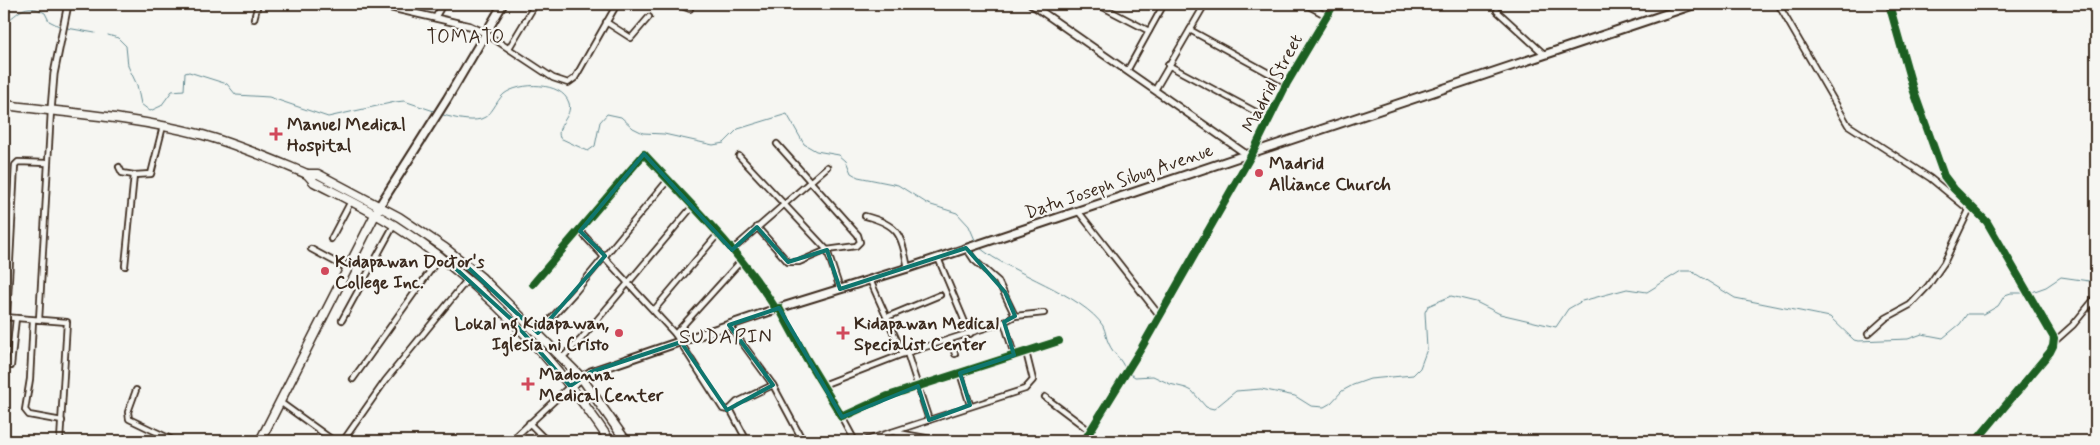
<svg xmlns="http://www.w3.org/2000/svg" width="2100" height="445" font-family="Mynerve,sans-serif">
<style>
.lines{fill:none;stroke-linecap:round;stroke-linejoin:round}
.stream{stroke:#648b92;stroke-width:1}
.minor-casing{stroke:#3b2a1e;stroke-width:8}
.tertiary-casing{stroke:#3b2a1e;stroke-width:9}
.secondary-casing{stroke:#3b2a1e;stroke-width:11}
.primary-casing{stroke:#3b2a1e;stroke-width:11}
.trunk-casing{stroke:#3b2a1e;stroke-width:11}
.minor{stroke:#f6f6f2;stroke-width:4.5}
.tertiary{stroke:#f6f6f2;stroke-width:5.5}
.secondary{stroke:#f6f6f2;stroke-width:7}
.primary{stroke:#f6f6f2;stroke-width:8}
.trunk{stroke:#f6f6f2;stroke-width:8}
.cycleway-casing{stroke:#f6f6f2;stroke-width:11}
.cycleway{stroke:#1b5e20;stroke-width:8}
.marked{fill:none;stroke:#0f766e;stroke-width:4;stroke-linejoin:round}
.poi-dot{fill:#d1495b;stroke:#f6f6f2;stroke-width:2}
.labels{text-anchor:middle;stroke-width:4.5;stroke-linejoin:round;paint-order:stroke}
.street-label{font-size:18px;fill:#3b2a1e;stroke:#f6f6f2}
.poi-label{font-size:18px;font-weight:bold;fill:#3b2a1e;stroke:#f6f6f2;text-anchor:start}
.neighbourhood-label{font-size:19px;letter-spacing:1px;fill:#3b2a1e;stroke:#f6f6f2}
.quarter-label{font-size:20px;letter-spacing:1px;fill:#3b2a1e;stroke:#f6f6f2}
</style>
<rect width="100%" height="100%" fill="#f6f6f2"/>
<filter id="ink" filterUnits="userSpaceOnUse"><feTurbulence type="fractalNoise" baseFrequency=".02" numOctaves="2"/><feDisplacementMap in="SourceGraphic" scale="10" xChannelSelector="R" yChannelSelector="G"/><feConvolveMatrix kernelMatrix="1 2 1 2 8 2 1 2 1" color-interpolation-filters="sRGB"/></filter>
<g filter="url(#ink)">
<g class="lines">
<g class="stream">
<path d="M 4,23 C 21,13 23,1 45,13 L 49,21 L 61,27"/>
<polyline points="67,28 95,33"/>
<polyline points="108,35 118,38 126,46 128,66 137,85 141,104 150,111 161,106 172,91 184,90 185,73 189,72 227,84 236,95 269,97 328,117 395,102 404,101 434,111"/>
<path d="M 443,115 C 454,118 470,122 481,119 C 493,115 495,102 504,94 C 519,82 562,81 569,103 C 573,117 555,125 560,138 L 588,151 L 595,146 L 600,122 L 607,114 L 621,117 L 633,128 L 643,133 L 664,134 L 713,145 L 724,143 L 738,129 L 787,114 L 804,144 L 816,151 L 839,155 L 846,161 L 851,173 L 858,177 L 898,185 L 928,204 L 957,213 L 969,226 L 975,240"/>
<path d="M 980,248 C 1010,273 1084,295 1103,326 C 1106,332 1106,339 1109,344 C 1114,355 1121,358 1125,369"/>
<polyline points="2032,292 2046,287 2061,277 2096,282"/>
<polyline points="1129,373 1135,377 1153,376 1170,384 1186,388 1192,391 1206,407 1214,409 1236,391 1261,389 1295,396 1311,406 1324,407 1331,403 1342,391 1353,385 1370,379 1413,375 1420,368 1427,349 1425,312 1428,306 1451,296 1476,302 1500,314 1556,327 1568,309 1582,301 1627,289 1647,292 1681,271 1691,271 1735,298 1830,317 1854,340 1858,341 1908,339 1922,334 1943,338 1960,324 1967,314 1984,314 1998,306 2005,295 2011,293 2025,293"/>
</g>
<defs>
<g id="minor">
<polyline points="676,4 690,9"/>
<polyline points="1097,4 1149,31"/>
<polyline points="1305,4 1327,16"/>
<polyline points="1778,4 1848,125 1930,178 1969,210"/>
<polyline points="1497,11 1544,54"/>
<polyline points="435,18 443,4"/>
<polyline points="254,19 258,4"/>
<polyline points="606,22 631,38 649,17"/>
<polyline points="1190,30 1287,83"/>
<polyline points="485,33 553,78 568,83 575,78 617,4"/>
<polyline points="509,48 533,8"/>
<polyline points="1168,65 1269,119"/>
<polyline points="1127,71 1164,4"/>
<polyline points="1155,90 1205,4"/>
<polyline points="1253,152 1287,83 1334,4"/>
<polyline points="739,156 827,250 840,289"/>
<polyline points="119,167 122,173 134,175 151,174 163,126"/>
<polyline points="4,201 13,201"/>
<polyline points="1078,211 1160,316"/>
<path d="M 865,216 C 900,225 901,235 908,268"/>
<polyline points="757,227 788,262 799,262 827,250 856,246 860,242 858,235 777,144"/>
<polyline points="580,231 675,334 723,409 729,410 737,402 773,385"/>
<polyline points="331,239 351,201"/>
<polyline points="966,248 974,260 998,281 1015,316"/>
<polyline points="311,249 348,269"/>
<polyline points="732,250 827,167"/>
<polyline points="938,258 970,334"/>
<polyline points="125,266 134,175"/>
<polyline points="870,280 903,354"/>
<path d="M 533,284 L 644,154 C 690,204 740,251 776,309"/>
<polyline points="779,308 805,356 842,417 888,396 1059,341"/>
<polyline points="654,310 718,234"/>
<polyline points="4,317 67,322 60,441"/>
<polyline points="7,317 15,165 18,162 47,163"/>
<polyline points="887,317 940,295"/>
<polyline points="33,320 30,379 25,410 29,415 62,421"/>
<polyline points="39,320 51,110"/>
<polyline points="342,320 394,225"/>
<polyline points="1004,322 1014,355"/>
<polyline points="729,325 773,385 803,441"/>
<polyline points="538,333 576,291 668,180"/>
<polyline points="675,334 741,261"/>
<polyline points="1868,334 1886,318 1910,305 1928,286 1944,263 1970,208"/>
<polyline points="950,340 955,354"/>
<polyline points="2054,342 2073,325 2096,297"/>
<polyline points="907,353 929,420"/>
<polyline points="562,358 581,339 692,207"/>
<polyline points="11,366 16,318"/>
<polyline points="960,373 970,405"/>
<polyline points="353,379 440,257"/>
<polyline points="823,385 903,354 1004,322 1015,316 1044,313"/>
<polyline points="136,390 128,412 129,419 175,441"/>
<polyline points="1045,397 1090,431"/>
<polyline points="280,402 334,441"/>
<polyline points="730,409 747,441"/>
<polyline points="842,417 855,441"/>
<polyline points="529,423 547,441"/>
<polyline points="893,432 942,441"/>
<polyline points="343,441 385,381 467,280"/>
<polyline points="511,441 570,386"/>
<polyline points="864,441 1025,389 1033,380 1026,352"/>
</g>
<g id="tertiary">
<polyline points="375,4 470,26 485,33"/>
<polyline points="1031,4 1246,154"/>
<polyline points="1889,4 1913,89 1944,176 1954,189 1987,222 2054,338 2053,346 2050,352 1976,441"/>
<polyline points="51,110 54,74 68,4"/>
<polyline points="1084,441 1142,347 1253,152"/>
</g>
<g id="secondary">
<polyline points="380,205 447,99 503,4"/>
<polyline points="570,386 591,372 779,308 908,268 1696,4"/>
</g>
<polyline id="primary" points="260,441 378,209"/>
<g id="trunk">
<path d="M 4,105 C 71,113 138,118 203,135 C 239,145 273,160 307,174 L 314,182 C 341,196 368,209 394,225 C 481,281 553,356 610,441"/>
<polyline points="307,174 318,174 399,217 445,248 481,277 581,377 626,441"/>
</g>
</defs>
<use href="#minor" class="minor-casing"/>
<use href="#tertiary" class="tertiary-casing"/>
<use href="#secondary" class="secondary-casing"/>
<use href="#primary" class="primary-casing"/>
<use href="#trunk" class="trunk-casing"/>
<use href="#minor" class="minor"/>
<use href="#tertiary" class="tertiary"/>
<use href="#secondary" class="secondary"/>
<use href="#primary" class="primary"/>
<use href="#trunk" class="trunk"/>
<defs>
<g id="cycleway">
<polyline points="1889,4 1913,89 1944,176 1954,189 1987,222 2054,338 2053,346 2050,352 1976,441"/>
<path d="M 533,284 L 644,154 C 690,204 740,251 776,309"/>
<polyline points="779,308 805,356 842,417 888,396 1059,341"/>
<polyline points="1084,441 1142,347 1253,152 1287,83 1334,4"/>
</g>
</defs>
<use href="#cycleway" class="cycleway-casing"/>
<use href="#cycleway" class="cycleway"/>
</g>
</g>
<path class="marked" d="M 644,154 L 732,250 L 757,227 L 788,262 L 827,250 L 840,289 L 966,248 L 1005,292 L 1015,316 L 1004,322 L 1014,355 L 960,373 L 970,405 L 929,420 L 918,386 L 842,417 L 779,308 L 729,325 L 773,385 L 727,410 L 681,342 L 591,372 L 570,386 L 511,319 L 454,267 L 460,260 L 538,333 L 605,256 L 580,231 Z"/>
<g class="poi-dot">
<path d="M273.5 126.5h5v5h5v5h-5v5h-5v-5h-5v-5h5z"/>
<circle cx="1259" cy="173" r="5"/>
<circle cx="325" cy="271" r="5"/>
<circle cx="619" cy="333" r="5"/>
<path d="M840.5 325.5h5v5h5v5h-5v5h-5v-5h-5v-5h5z"/>
<path d="M525.5 376.5h5v5h5v5h-5v5h-5v-5h-5v-5h5z"/>
</g>
<g class="labels">
<g class="street-label">
<text transform="translate(1272 83) rotate(-62)" y="6">Madrid Street</text>
<text transform="translate(1119 181) rotate(-19)" y="6">Datu Joseph Sibug Avenue</text>
</g>
<g class="poi-label">
<text x="287" y="130">Manuel Medical<tspan x="287" dy="21">Hospital</tspan></text>
<text x="1269" y="169">Madrid<tspan x="1269" dy="21">Alliance Church</tspan></text>
<text x="335" y="267">Kidapawan Doctor's<tspan x="335" dy="21">College Inc.</tspan></text>
<text x="609" y="329" text-anchor="end">Lokal ng Kidapawan,<tspan x="609" dy="21">Iglesia ni Cristo</tspan></text>
<text x="854" y="329">Kidapawan Medical<tspan x="854" dy="21">Specialist Center</tspan></text>
<text x="539" y="380">Madonna<tspan x="539" dy="21">Medical Center</tspan></text>
</g>
<g class="neighbourhood-label">
<text x="466" y="43">TOMATO</text>
</g>
<g class="quarter-label">
<text x="726" y="343">SUDAPIN</text>
</g>
</g>
<rect width="2100" height="445" fill="none" stroke="#f6f6f2" stroke-width="20"/>
<rect x="10" y="10" width="2080" height="425" fill="none" stroke="#3b2a1e" stroke-width="2" filter="url(#ink)"/>
</svg>
